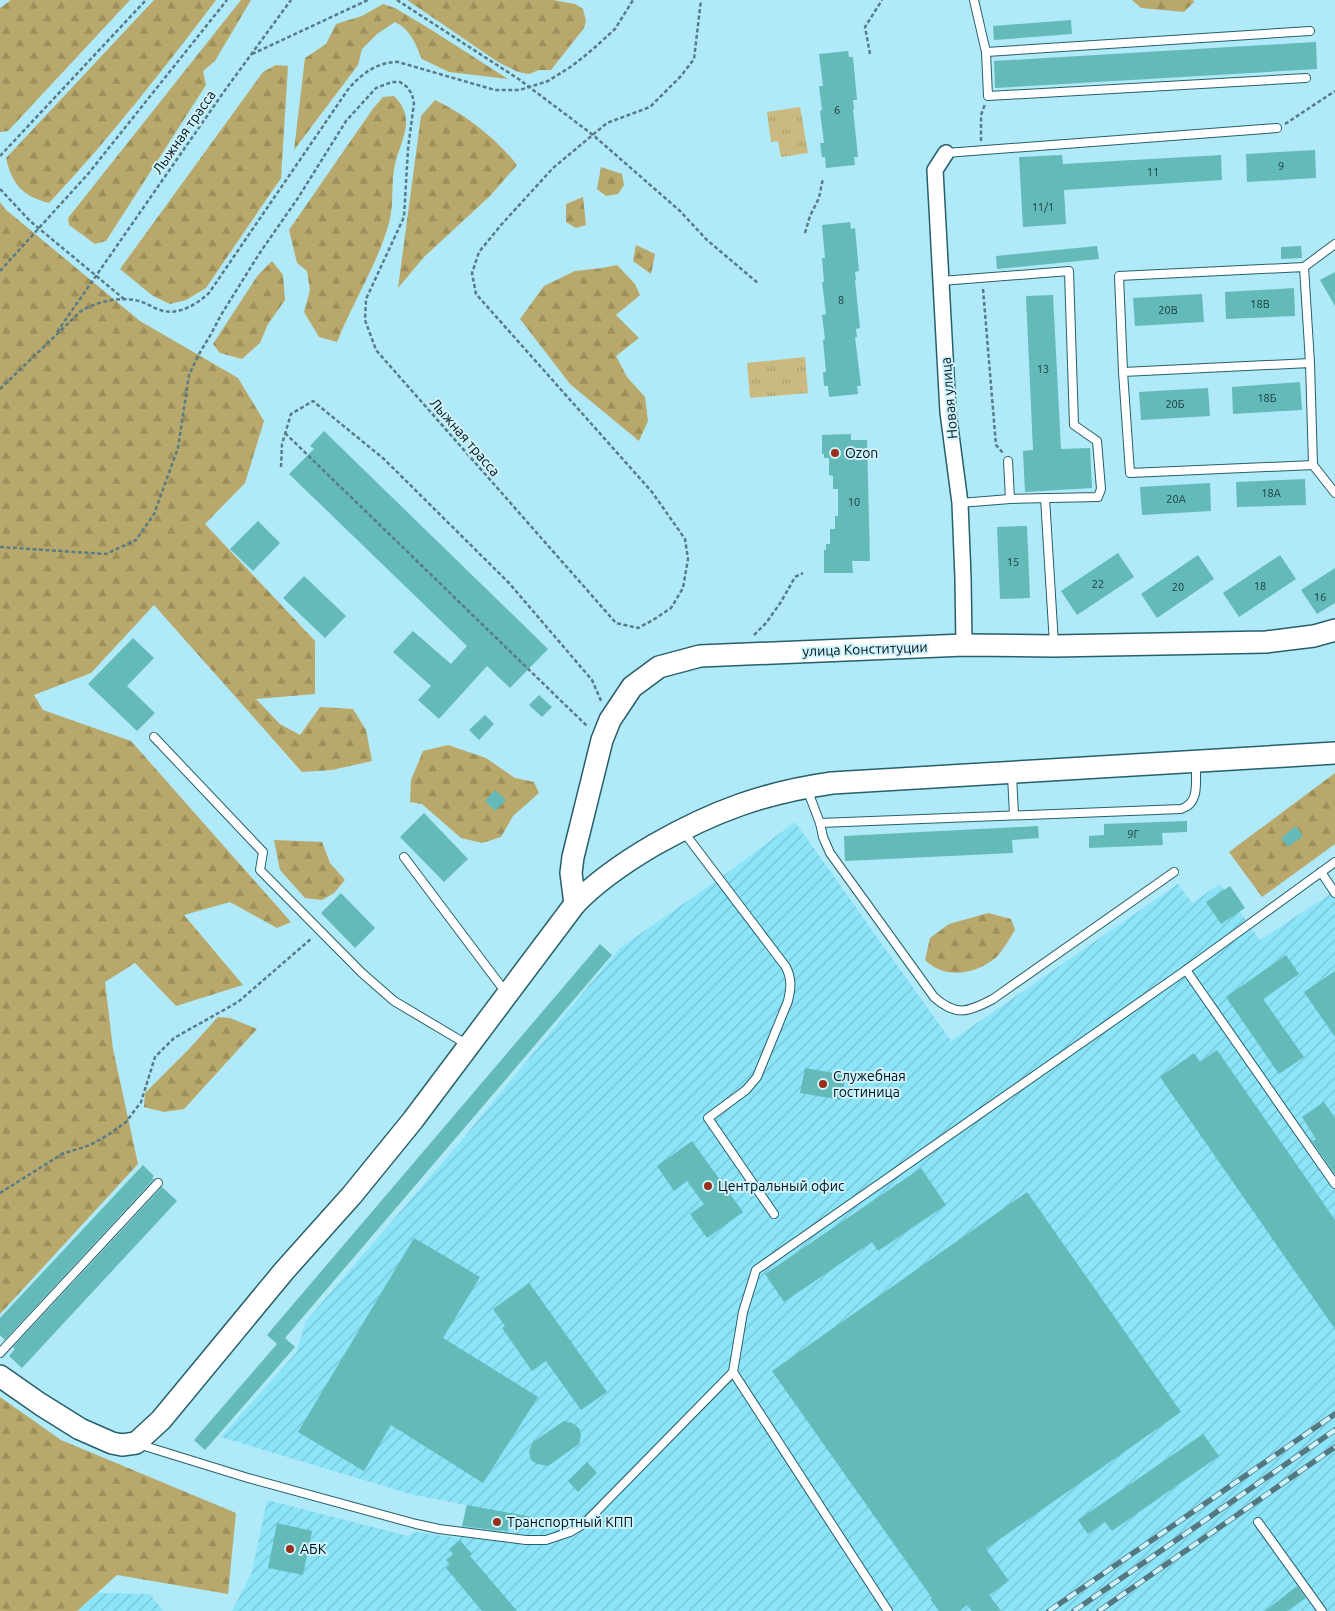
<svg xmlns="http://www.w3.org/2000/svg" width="1335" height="1611" font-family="Ubuntu,sans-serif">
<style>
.industrial{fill:url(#industrial-furrows)}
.grass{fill:url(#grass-tufts)}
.forest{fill:url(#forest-firs)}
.building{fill:#64bab8}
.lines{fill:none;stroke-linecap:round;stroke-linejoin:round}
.lane-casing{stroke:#275f6b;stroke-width:10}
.street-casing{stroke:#275f6b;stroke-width:18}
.secondary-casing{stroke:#275f6b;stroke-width:24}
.path{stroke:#587c86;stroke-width:2.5;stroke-dasharray:4 2.5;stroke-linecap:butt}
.lane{stroke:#fff;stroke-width:8}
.street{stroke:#fff;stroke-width:15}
.secondary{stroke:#fff;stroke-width:21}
.rail-casing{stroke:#547780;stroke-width:5.5}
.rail{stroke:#cef3fc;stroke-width:4;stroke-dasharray:11;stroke-linecap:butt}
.poi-dot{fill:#993018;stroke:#cef3fc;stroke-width:2}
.labels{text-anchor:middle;stroke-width:4;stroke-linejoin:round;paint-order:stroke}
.number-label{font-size:11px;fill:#193a3d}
.street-label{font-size:14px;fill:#000f14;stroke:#cef3fc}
.poi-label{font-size:14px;fill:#000f14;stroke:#cef3fc;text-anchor:start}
</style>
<defs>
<pattern id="industrial-furrows" width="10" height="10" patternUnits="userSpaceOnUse" patternTransform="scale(1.25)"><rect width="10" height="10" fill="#8ce4f9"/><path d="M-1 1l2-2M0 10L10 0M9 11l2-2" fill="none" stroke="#77c2d5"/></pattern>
<pattern id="grass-tufts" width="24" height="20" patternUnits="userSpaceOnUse" patternTransform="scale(1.25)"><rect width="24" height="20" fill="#caba82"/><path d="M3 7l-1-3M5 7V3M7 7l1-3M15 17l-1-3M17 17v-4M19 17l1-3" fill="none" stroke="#ac9f6f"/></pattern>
<pattern id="forest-firs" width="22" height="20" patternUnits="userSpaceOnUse" patternTransform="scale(1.25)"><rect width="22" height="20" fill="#b9a86b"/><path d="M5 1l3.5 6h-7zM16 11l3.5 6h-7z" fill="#9d8f5c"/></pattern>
</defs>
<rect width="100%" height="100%" fill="#b0e9f7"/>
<g class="industrial">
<polygon points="795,822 951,1041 1178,884 1192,903 1220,884 1260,940 1335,891 1335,1611 232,1611 252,1572 267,1500 408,1536 415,1532 460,1538 466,1505 410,1494 221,1437 296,1353 306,1321 461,1141 620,948 719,879"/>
<polygon points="97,1593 150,1594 163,1611 77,1611"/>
</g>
<g class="grass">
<polygon points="800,107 808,153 781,157 778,141 771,142 767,112"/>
<polygon points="805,357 808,393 750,398 747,363"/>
</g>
<g class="forest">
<polygon points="11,0 130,0 8,131 0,132 0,8"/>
<path d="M 154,0 L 216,0 C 163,70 109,139 49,203 C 22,196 12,184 6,158 Z"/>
<polygon points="241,0 251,0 215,61 203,71 206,85 106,241 95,244 69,225 68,218"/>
<polygon points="407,0 553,0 575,4 583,9 586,21 584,28 551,70 539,70 529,74 518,72 498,62"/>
<polygon points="1132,0 1193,0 1194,2 1184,12 1141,8"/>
<path d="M 383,4 L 395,8 L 430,29 L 508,79 L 449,72 L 422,59 C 415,43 411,30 395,22 L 377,34 L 362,49 L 358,65 L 294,150 L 305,58 L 326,44 L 336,24 L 362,16 Z"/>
<polygon points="276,65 288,66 281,178 206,288 186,300 170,304 153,296 120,269 263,72"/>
<path d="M 394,96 C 419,121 398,142 394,170 C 391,187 394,206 389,223 C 377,265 353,302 337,342 L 319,337 L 304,312 L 310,290 L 307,271 L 297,263 L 289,230 L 372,110 L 383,97 Z"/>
<path d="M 435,100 C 466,115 496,138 517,165 L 490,196 L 424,257 L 398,288 L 421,116 Z"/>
<polygon points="601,167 622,174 624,185 618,194 606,196 597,189"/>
<polygon points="583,197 586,225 576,228 566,222 566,204"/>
<polygon points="0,202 5,209 140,321 238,378 264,421 245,483 205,524 315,641 315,694 256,699 280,724 300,735 320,707 353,709 366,730 372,761 332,770 302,772 154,605 91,673 34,695 43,710 131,741 291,922 277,928 230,902 184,915 243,985 176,1006 135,963 105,982 113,1049 138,1164 0,1314"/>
<polygon points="636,245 655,254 651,274 633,261"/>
<polygon points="272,261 283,275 285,300 268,324 260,343 242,359 220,353 213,344 258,275"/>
<polygon points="617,265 635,284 640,295 616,315 639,338 616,356 627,377 645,397 648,421 639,441 570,384 520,319 544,286 575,271 602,268"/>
<polygon points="448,745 486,758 515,778 534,782 539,793 513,816 501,837 482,843 461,838 422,804 410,802 411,780 423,751"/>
<polygon points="1335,773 1335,844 1262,897 1229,852"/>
<polygon points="274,840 322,842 330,863 345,880 334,893 322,900 305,898 280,870"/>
<path d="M 988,913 L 1011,919 L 1015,930 C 1009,939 1002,953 994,959 C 974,975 944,979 925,960 L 930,938 L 949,924 Z"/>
<polygon points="218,1017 230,1018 257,1029 184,1109 164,1112 144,1107 145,1093 188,1050"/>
<polygon points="0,1397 61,1440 236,1513 228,1594 117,1575 77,1611 0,1611"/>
</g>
<g class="building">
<polygon points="1071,20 1072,34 994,40 993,26"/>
<polygon points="1316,42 1317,69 995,88 994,61"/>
<polygon points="848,51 849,57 853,57 857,100 853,100 854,109 853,109 858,157 854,157 855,165 826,168 825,157 822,157 820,143 824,143 820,111 822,110 819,86 823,86 819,54"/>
<polygon points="1315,150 1316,178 1247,182 1246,154"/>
<polygon points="1062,155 1063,164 1221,155 1222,180 1064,190 1066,224 1023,227 1019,157"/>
<polygon points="850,222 851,229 855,228 859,271 855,272 856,280 855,280 860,328 856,329 857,337 855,337 861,386 857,386 858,394 829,397 828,386 824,386 823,372 826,372 823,340 825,339 822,315 826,314 822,282 824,282 822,258 825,258 822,225"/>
<polygon points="1097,246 1099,259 997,269 996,256"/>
<polygon points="1301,246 1302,258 1281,259 1281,247"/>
<polygon points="1335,272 1335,306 1320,280"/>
<polygon points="1294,288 1295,316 1226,319 1225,292"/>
<polygon points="1202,294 1204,322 1135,326 1133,298"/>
<polygon points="1053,295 1061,449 1090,448 1092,488 1025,492 1023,451 1033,450 1026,296"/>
<polygon points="1300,382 1302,410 1233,414 1232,387"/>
<polygon points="1208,388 1210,416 1141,420 1139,392"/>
<polygon points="324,431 548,649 510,688 487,666 439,719 418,700 431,686 393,652 413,631 451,664 467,646 289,474 314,449 310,446"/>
<polygon points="851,434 851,440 867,440 870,561 852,561 853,573 824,573 824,550 826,550 826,544 830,544 830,529 835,529 835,516 838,516 838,489 833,489 833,476 829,475 829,458 824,458 824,454 822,454 822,435"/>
<polygon points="1305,479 1306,505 1237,507 1236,482"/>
<polygon points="1210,483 1211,511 1142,515 1140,487"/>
<polygon points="258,521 280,543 253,571 230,549"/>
<polygon points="1027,526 1030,598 1000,599 997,527"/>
<polygon points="1118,553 1134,577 1077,615 1061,591"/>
<polygon points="1198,555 1214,579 1157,618 1141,594"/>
<polygon points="1280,555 1296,579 1239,617 1223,593"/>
<polygon points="1335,568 1335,603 1317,614 1301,590"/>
<polygon points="304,576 346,616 325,638 283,598"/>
<polygon points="133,638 154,658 127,686 155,713 137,731 88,684"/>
<polygon points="539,695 552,707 542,717 529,705"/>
<polygon points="485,715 494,724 479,740 469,730"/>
<polygon points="495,790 506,800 495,811 485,801"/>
<polygon points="424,813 468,859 444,882 400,837"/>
<polygon points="1187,821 1187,832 1162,833 1163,845 1089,848 1089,836 1104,835 1104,824"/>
<polygon points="1038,826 1039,838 1012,840 1013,853 845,861 844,836"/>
<polygon points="1296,826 1303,836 1288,847 1281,838"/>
<polygon points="1230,886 1245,908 1221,924 1206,902"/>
<polygon points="341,893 375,928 355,948 321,913"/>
<polygon points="600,944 612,955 285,1338 295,1347 205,1450 194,1440 277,1344 267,1335"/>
<polygon points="1286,955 1299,974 1263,999 1304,1057 1279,1074 1226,997"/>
<polygon points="1335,971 1335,1037 1304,992"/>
<polygon points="1217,1050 1335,1220 1335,1329 1160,1077 1194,1053 1200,1062"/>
<polygon points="805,1068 846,1075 841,1100 800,1093"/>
<polygon points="1324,1102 1335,1118 1335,1174 1312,1141 1316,1139 1302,1117"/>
<polygon points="692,1141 743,1212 707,1238 690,1214 704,1204 687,1181 674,1191 657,1166"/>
<polygon points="143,1165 154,1176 152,1178 154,1179 5,1340 0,1335 0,1318"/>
<polygon points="921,1168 946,1205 878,1251 872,1242 784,1302 765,1274"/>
<polygon points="162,1187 177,1201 22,1368 9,1356 15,1349 13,1347"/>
<polygon points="1027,1192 1181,1412 986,1549 1009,1581 989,1595 1001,1611 972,1611 967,1605 960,1611 939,1611 930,1599 932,1598 772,1371"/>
<polygon points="414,1238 480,1277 443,1338 538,1397 483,1483 391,1425 364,1471 298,1432"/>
<polygon points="529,1283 607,1392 581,1410 546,1361 532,1371 502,1328 505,1326 493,1309"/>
<polygon points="564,1421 572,1423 579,1428 581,1435 579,1444 548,1466 537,1464 531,1460 529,1451 533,1442"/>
<polygon points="1203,1434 1219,1456 1112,1531 1105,1522 1088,1534 1078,1520"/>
<polygon points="587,1462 597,1473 578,1492 568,1481"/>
<polygon points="467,1505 532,1517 529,1530 508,1526 507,1531 502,1530 502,1531 462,1526"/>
<polygon points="277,1523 312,1531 303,1575 268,1568"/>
<polygon points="460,1540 472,1554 470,1556 517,1611 482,1611 446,1568 450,1564 446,1560 453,1554 449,1549"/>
<polygon points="1297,1586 1306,1598 1287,1611 1265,1611"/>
</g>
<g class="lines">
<defs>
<g id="lane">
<polyline points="974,0 986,52 988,96 1306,78"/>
<polyline points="986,52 1310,31"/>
<polyline points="946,153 1277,128"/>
<polyline points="1304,267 1335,244"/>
<polyline points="941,281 1069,271 1074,425 1097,441 1101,489 1098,497 1010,499 960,503"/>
<polygon points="1310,363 1313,465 1130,473 1123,372"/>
<polyline points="1123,372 1119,276 1304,267 1310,363"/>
<polyline points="1008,461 1010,499"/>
<polyline points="1313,465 1335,493"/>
<polyline points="1045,498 1054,644"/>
<polyline points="154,737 263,852 260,870 362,973 394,1001 468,1045"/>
<polyline points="1012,775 1014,815"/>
<path d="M 807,789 L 820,823 L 823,837 L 830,853 L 934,997 C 956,1017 969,1012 993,999 L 1174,872"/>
<path d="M 820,823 L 1181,809 C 1201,803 1195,780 1196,763"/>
<path d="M 683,831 L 786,967 C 792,979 791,988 788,1001 L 757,1077 L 746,1090 L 708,1118 L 774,1214"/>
<polyline points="404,857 507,994"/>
<polyline points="1321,872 1335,893"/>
<polyline points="1186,970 1335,1184"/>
<polyline points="0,1353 158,1183"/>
<polyline points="733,1372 888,1611"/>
<polyline points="138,1444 248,1478 416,1524 439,1529 526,1540 546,1540 570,1532 585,1523 733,1372 743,1312 756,1270 1186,970 1335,862"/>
<polyline points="1258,1522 1322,1611"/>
</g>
<polyline id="street" points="946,153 935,170 948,412 960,503 963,578 964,645"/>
<g id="secondary">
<polyline points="575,904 571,873 573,857 602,740 610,720 632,687 659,667 700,656 964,645 1054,646 1266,642 1314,636 1335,630"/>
<path d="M 0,1376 L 40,1404 L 80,1429 L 112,1443 L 122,1445 L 136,1443 L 161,1420 L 284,1271 L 352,1195 L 413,1120 L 575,904 C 598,880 625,862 654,845 C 714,811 763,793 832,783 L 1335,753"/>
</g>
</defs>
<use href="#lane" class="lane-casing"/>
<use href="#street" class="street-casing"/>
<use href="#secondary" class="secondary-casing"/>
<g class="path">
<polyline points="397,0 520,80 593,135 680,211 707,240 759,284"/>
<polyline points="252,54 368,0"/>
<polyline points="870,54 865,27 882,0"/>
<polyline points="1285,124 1335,91"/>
<polyline points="981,141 981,115 985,104"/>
<polyline points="0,156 146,0"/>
<polyline points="0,189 30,221 124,299"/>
<polyline points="805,233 810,216 819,198 823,178"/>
<polyline points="0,271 88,174 227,0"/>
<polyline points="983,289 996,445 1003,453"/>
<polyline points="57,332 223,93 291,0"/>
<path d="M 0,389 L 81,311 C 97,302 116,297 134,300 C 144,301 151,307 160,310 C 178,316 196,305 209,293 L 349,88 C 363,73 377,62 398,62 L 495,90 L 520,90 L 548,81 L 572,66 L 592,50 L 615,29 L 633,0"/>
<polyline points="285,433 588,727"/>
<polyline points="281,467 282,444 291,414 313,401 384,459 509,583 592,680 602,703"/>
<polyline points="0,547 106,554 136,540 154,514 178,448 189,375 199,354 211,334 221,315 259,254 298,198 346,121 376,88 392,82 400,82 407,87 412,94 414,103 408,149 404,217 366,299 365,320 376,350 616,623 638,628 653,620 671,608 683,588 688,559 685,539 652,492 476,294 472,273 479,252 501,225 553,168 607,123 650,107 681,76 694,59 701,0"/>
<polyline points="754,635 766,623 781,602 795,577 803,573"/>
<polyline points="0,1193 62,1154 90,1145 108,1135 126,1122 141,1102 155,1057 174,1038 238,1002 312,938"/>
</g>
<use href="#lane" class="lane"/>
<use href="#street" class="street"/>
<use href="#secondary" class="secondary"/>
<defs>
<g id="rail">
<polyline points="1049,1611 1335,1414"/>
<polyline points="1074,1611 1335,1430"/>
<polyline points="1099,1611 1335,1447"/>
</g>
</defs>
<use href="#rail" class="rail-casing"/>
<use href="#rail" class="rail"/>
</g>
<g class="poi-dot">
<circle cx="835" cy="453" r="5"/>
<circle cx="823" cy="1084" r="5"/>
<circle cx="708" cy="1186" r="5"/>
<circle cx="497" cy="1522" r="5"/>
<circle cx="290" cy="1549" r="5"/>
</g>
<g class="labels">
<g class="number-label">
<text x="837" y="114">6</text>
<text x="1281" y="170">9</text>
<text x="1153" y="176">11</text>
<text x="1043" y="211">11/1</text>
<text x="841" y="304">8</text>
<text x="1260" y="308">18В</text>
<text x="1168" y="314">20В</text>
<text x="1043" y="373">13</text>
<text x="1267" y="402">18Б</text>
<text x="1175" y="408">20Б</text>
<text x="1271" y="497">18А</text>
<text x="1176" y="503">20А</text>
<text x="854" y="506">10</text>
<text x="1013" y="566">15</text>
<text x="1098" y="588">22</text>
<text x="1260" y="590">18</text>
<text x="1178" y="591">20</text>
<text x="1320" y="601">16</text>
<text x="1133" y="838">9Г</text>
</g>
<g class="street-label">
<text transform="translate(184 132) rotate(-55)" y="5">Лыжная трасса</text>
<text transform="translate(949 398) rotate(-95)" y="5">Новая улица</text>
<text transform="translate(465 437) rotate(49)" y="5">Лыжная трасса</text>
<text transform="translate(865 649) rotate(-2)" y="5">улица Конституции</text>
</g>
<g class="poi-label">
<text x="845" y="458">Ozon</text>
<text x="833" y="1081">Служебная<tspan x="833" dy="16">гостиница</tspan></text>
<text x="718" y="1191">Центральный офис</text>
<text x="507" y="1527">Транспортный КПП</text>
<text x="300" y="1554">АБК</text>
</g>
</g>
</svg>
